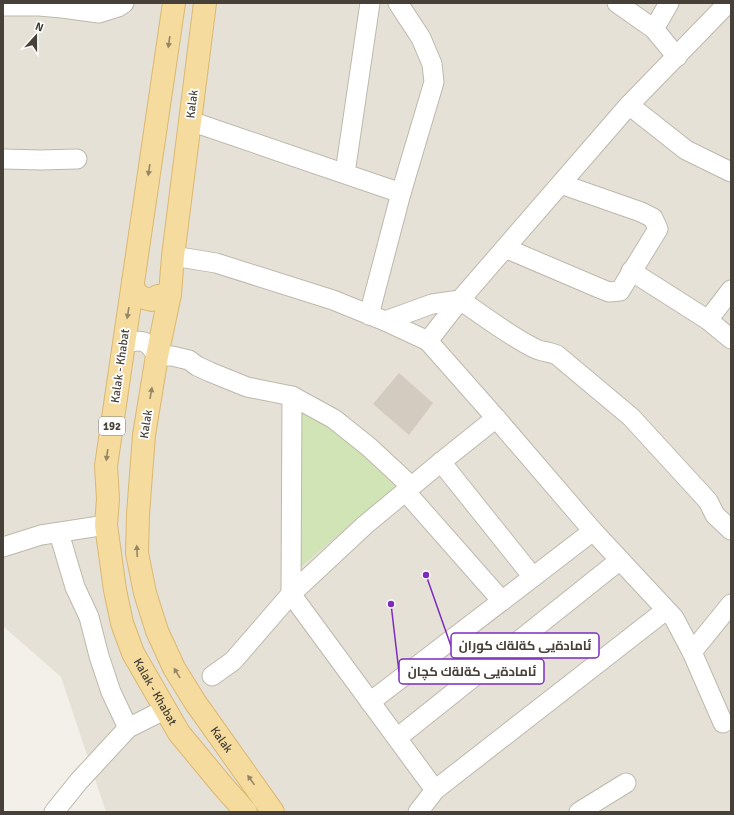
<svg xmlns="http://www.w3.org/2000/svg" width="734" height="815" font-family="Signika,Cairo,sans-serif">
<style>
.residential{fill:#e6e1d7}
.green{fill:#d0e4b5}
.building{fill:#d3cbbf}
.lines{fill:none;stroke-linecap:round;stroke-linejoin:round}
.minor-casing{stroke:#beb7ac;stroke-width:21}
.major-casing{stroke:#dab86f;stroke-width:24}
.minor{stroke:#fff;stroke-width:19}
.major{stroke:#f6db9f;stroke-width:22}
.oneway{fill:#958666}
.labels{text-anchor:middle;stroke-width:3.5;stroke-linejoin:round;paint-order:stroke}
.shield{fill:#fff;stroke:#7e7974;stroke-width:1}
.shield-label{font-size:11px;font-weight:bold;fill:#464038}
.street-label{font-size:12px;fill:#464038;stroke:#fff}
.leader{fill:none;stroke:#7b2cbf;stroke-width:1.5}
.callout-dot{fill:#7b2cbf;stroke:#fff;stroke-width:1.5}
.callout{fill:#fff;stroke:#7b2cbf;stroke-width:1.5}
.callout-label{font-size:13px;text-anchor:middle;font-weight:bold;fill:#464038}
</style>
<rect width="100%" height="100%" fill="#f3efe9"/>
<polygon class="residential" points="3,3 731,3 731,812 106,812 61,677 3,626"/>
<polygon class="green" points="293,407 321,421 341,435 399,484 292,574"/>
<polygon class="building" points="399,373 433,403 409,435 373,404"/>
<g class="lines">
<defs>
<g id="minor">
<polyline points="617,3 654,29 677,57"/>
<polyline points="3,6 39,6 62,8 99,13 118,7 124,3"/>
<polyline points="654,29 669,3"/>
<polyline points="629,105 686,150 731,172"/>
<polyline points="190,121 401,193"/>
<polyline points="3,159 41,160 77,159"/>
<polyline points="345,173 370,3"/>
<polyline points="505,248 599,288 609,292 620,291 658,229 653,218 641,212 561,184"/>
<polyline points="173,256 216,263 333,300 385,321 428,341 460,300 629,105 728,3"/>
<polyline points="631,271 708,320 731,339"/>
<polyline points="369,315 401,193 434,82 432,64 421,38 398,3"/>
<polyline points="708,320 731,290"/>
<path d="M 385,321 L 432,304 L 460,300 C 484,316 508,335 534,348 C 541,352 548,351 557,355 L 631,417 L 708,501 L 715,515 L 731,530"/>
<polyline points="428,341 496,418 593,531 674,618 692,652 723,723"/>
<path d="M 123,350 L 125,344 C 143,338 148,341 157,356 L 172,356 L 189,360 L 197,366 L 210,372 L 247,387 L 292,396 L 334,419 L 369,447 L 411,486"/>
<polyline points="292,396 291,594 435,790"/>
<polyline points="441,462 533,577"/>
<polyline points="405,491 502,601"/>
<polyline points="59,533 75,587 89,617 99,656 111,692 128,728"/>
<polyline points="3,547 41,535 106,525"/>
<polyline points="692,652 731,604"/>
<polyline points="212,676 233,661 291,594 365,525 441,462 496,418"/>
<polyline points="370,702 593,531"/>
<polyline points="397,738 620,560"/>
<polyline points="54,812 79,781 128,728 166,709"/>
<polyline points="418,812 435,790 666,610"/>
<polyline points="579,812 626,783"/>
</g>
<g id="major">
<path id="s1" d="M 174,3 L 106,466 L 108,499 L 106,525 L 115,590 L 122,623 L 133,653 L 179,733 L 222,785 L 246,812"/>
<path id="s2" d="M 205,3 L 173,256 L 170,294 L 157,356 L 144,435 L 138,514 L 137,553 L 145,593 L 157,631 L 174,668 L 195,702 L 273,812"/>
<path d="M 133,282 C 133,294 140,298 152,300 L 158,296 L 170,294"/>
</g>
</defs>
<use href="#minor" class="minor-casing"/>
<use href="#major" class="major-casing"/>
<use href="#minor" class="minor"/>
<use href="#major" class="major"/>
</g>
<defs><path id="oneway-solid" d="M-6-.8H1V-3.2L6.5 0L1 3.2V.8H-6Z"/></defs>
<g class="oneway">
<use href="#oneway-solid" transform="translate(169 42) rotate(98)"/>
<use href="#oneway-solid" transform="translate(149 170) rotate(98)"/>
<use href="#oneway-solid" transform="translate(128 313) rotate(99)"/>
<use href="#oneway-solid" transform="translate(151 393) rotate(-80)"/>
<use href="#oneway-solid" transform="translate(107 455) rotate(98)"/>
<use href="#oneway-solid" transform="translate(137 551) rotate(-93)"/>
<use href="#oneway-solid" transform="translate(177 673) rotate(-121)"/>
<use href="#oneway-solid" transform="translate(251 780) rotate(-126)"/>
</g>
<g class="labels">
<rect class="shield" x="99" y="417" width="26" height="18" rx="3"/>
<g class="shield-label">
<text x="112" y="430">192</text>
</g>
<g class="street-label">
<text transform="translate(192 104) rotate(-83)" y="4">Kalak</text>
<text transform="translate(120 366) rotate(-82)" y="4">Kalak - Khabat</text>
<text transform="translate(146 424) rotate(-81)" y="4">Kalak</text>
<text dy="4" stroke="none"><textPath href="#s1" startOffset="703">Kalak - Khabat</textPath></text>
<text dy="4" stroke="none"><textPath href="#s2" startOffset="762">Kalak</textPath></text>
</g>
</g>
<path class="leader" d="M426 575L451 646M391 604L399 672"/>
<g class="callout-dot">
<circle cx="426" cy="575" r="4"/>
<circle cx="391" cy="604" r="4"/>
</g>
<g class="callout">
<rect x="451" y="633" width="148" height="25" rx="4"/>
<rect x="399" y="659" width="145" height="25" rx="4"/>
</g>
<g class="callout-label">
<text x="525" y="650">ئامادةيى كةلةك كوران</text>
<text x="472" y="676">ئامادةيى كةلةك كچان</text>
</g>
<rect width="734" height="815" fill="none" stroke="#464038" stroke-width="8"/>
<g transform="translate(36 36) rotate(21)" stroke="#ffffff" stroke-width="3" paint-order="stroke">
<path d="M0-3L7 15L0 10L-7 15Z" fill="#464038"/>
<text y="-6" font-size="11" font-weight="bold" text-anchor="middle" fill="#464038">N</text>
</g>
</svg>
